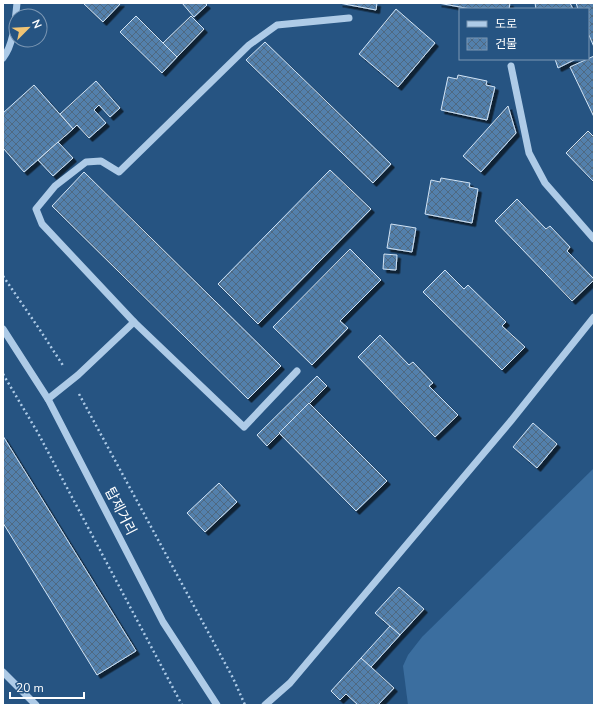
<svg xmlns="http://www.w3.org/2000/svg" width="597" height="708" font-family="'Nunito Sans','Noto Sans KR',sans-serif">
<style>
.pitch{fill:#3b6e9f}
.building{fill:url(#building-cross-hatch);stroke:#d2e4f5;filter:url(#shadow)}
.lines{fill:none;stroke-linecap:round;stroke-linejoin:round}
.path{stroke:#aecbe7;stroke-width:2.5;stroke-dasharray:2 3;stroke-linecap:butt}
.minor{stroke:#aecbe7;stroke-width:7}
.labels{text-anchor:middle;stroke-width:3;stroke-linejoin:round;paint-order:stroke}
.street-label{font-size:14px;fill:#fff;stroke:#265482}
</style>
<defs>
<pattern id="building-cross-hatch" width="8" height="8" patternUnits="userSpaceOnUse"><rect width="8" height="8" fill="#5380ac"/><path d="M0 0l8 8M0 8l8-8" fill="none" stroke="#506981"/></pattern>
<filter id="shadow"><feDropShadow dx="3.5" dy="3.5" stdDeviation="0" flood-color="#0009"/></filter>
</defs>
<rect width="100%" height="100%" fill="#265482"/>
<polygon class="pitch" points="594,468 594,705 408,705 403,666 408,655 422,637"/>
<g class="building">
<polygon points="83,3 121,3 103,22"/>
<polygon points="182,3 205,3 207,5 194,17"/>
<polygon points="339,3 377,3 376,10"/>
<polygon points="438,3 510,3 509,9 471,9"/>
<polygon points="535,3 570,3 573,9 536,9"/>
<polygon points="576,3 594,3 594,47 588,33 588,9 578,9"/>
<polygon points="396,9 435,43 398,87 359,54"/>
<polygon points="136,16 177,57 162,73 120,32"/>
<polygon points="191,16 204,29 177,57 163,43"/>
<polygon points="265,42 391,164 373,183 246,60"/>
<polygon points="594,56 594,117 570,67"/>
<polygon points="555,59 576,59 558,68"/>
<polygon points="458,75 487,81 486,85 495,87 487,120 441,110 448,77 457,79"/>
<polygon points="96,81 120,108 110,117 99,105 94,110 106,123 89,138 77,125 73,129 60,114"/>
<polygon points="34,85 73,129 24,172 3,148 3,113"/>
<polygon points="508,106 516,133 481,172 463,156"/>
<polygon points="588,131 594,137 594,182 566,153"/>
<polygon points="58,142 73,158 53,176 38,160"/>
<polygon points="330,170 371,209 258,324 218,284"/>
<polygon points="84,172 281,366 248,399 52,206"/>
<polygon points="441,178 470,183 469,187 478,189 472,223 425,214 431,180 440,182"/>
<polygon points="517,199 546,229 550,226 570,247 567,251 594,279 594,280 572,301 495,221"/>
<polygon points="391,224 416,228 412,252 387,248"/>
<polygon points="350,249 381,280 340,321 348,328 312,365 273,327"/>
<polygon points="384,254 397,255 396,270 383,269"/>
<polygon points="445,270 464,289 468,285 506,322 502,326 525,347 502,370 423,292"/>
<polygon points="380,335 409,365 413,362 433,383 429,386 458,415 435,437 358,357"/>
<polygon points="317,376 327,386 267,446 257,435"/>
<polygon points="309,403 387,481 356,511 279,433"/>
<polygon points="533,423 557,444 537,468 513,447"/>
<polygon points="3,436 136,651 97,675 3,523"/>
<polygon points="219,483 237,502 205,532 187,513"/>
<polygon points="399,587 424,609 400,635 375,613"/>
<polygon points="390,626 400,635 371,667 361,658"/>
<polygon points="361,658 394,688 378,705 358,705 346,694 340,700 331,691"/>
</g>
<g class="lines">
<g class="path">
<polyline points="3,276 40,330 64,367"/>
<polyline points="3,374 38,433 182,705"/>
<polyline points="79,394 233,678 245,705"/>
</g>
<g class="minor">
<path d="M 3,58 C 14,44 15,21 17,3"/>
<polyline points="511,66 529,153 545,183 594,239"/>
<polyline points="3,329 48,399 163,622 217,705"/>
<polyline points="297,371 244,427 134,322 42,224 36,209 55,186 86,162 101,161 119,172 249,45 277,25 349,18"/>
<polyline points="48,399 78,375 134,322"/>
<polyline points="3,672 36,705"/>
<polyline points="265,705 290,683 510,422 594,317"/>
</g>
</g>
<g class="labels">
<g class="street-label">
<text transform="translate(121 511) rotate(63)" y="5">탑제거리</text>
</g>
</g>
<rect width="597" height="708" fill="none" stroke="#ffffff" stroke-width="8"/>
<rect x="459" y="8" width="130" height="52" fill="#265482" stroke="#7d98b4"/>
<rect x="467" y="21" width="20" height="6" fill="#aecbe7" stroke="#7d98b4"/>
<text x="495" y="28" font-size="12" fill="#ffffff">도로</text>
<rect x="467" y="38" width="20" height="12" fill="url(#building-cross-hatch)" stroke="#7d98b4"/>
<text x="495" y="48" font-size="12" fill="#ffffff">건물</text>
<g transform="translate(28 28) rotate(66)"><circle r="19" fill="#265482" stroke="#7d98b4"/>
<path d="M0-3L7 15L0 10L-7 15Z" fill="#f0c474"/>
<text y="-6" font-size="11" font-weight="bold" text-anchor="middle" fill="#ffffff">N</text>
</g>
<path d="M10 692v6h74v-6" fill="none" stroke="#ffffff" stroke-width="2"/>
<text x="16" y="692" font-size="12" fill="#ffffff" stroke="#265482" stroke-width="3" paint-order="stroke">20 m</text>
</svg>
